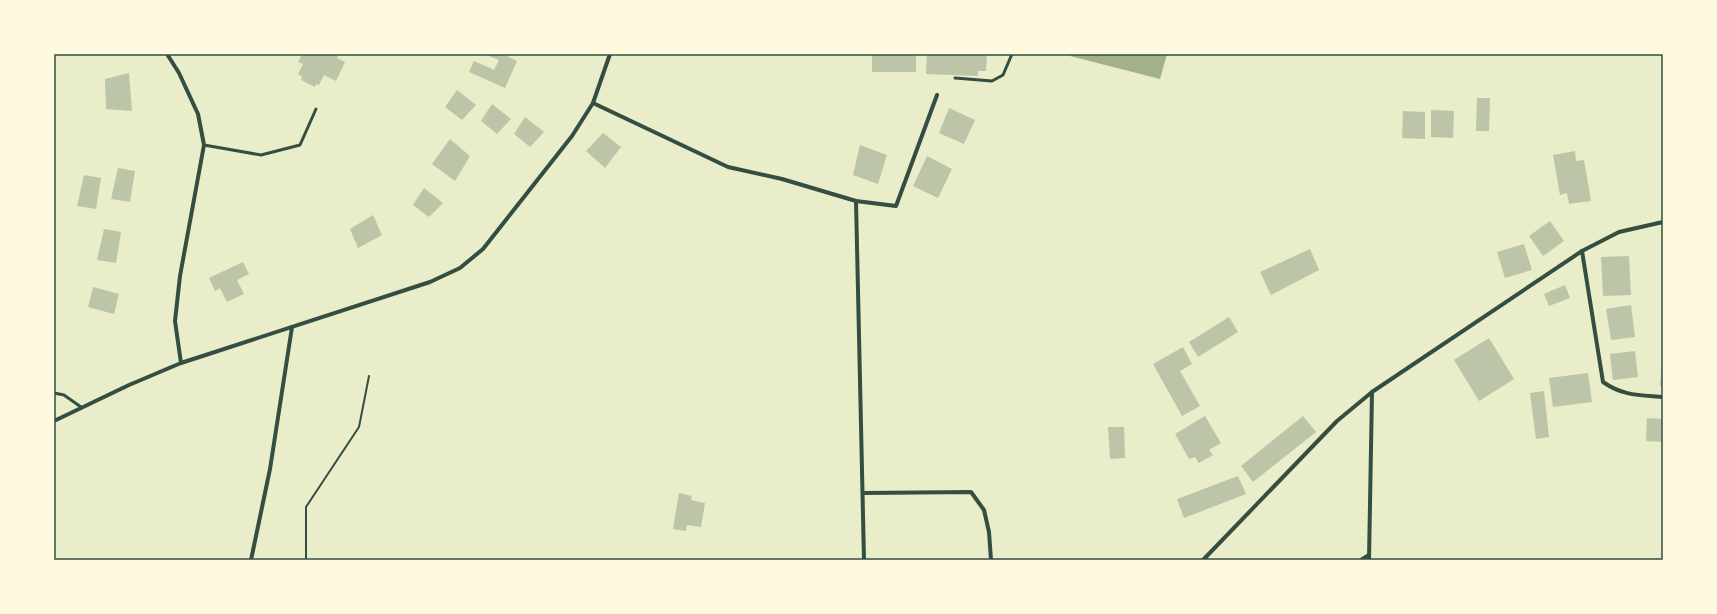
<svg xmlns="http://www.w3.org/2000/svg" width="1717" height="614" font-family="'Titillium Web',sans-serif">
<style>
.water{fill:#a3b18a}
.building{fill:#bcc5a7}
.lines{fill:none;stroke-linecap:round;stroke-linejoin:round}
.path{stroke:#344e41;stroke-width:2}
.service{stroke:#344e41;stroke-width:3}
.minor{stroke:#344e41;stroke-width:4}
.neatline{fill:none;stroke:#344e41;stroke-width:1.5}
</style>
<rect width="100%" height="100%" fill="#e9edc9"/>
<polygon class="water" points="1070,54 1167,54 1160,79 1070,56"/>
<g class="building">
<polygon points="302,54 339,54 337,58 345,62 336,81 324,75 319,85 316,84 315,87 301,80 302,77 298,74 303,64 298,62"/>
<polygon points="490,54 508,54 507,56 517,61 505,88 469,72 474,61 494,70 499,60 489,56"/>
<rect x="872" y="54" width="44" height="18"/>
<polygon points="927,54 987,54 986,71 978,71 978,76 926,74"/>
<polygon points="129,73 132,111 106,109 105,79"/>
<polygon points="457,90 476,105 462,120 445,107"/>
<polygon points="1477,98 1490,98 1489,131 1476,131"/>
<polygon points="492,104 511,119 497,134 481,121"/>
<polygon points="949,108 975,120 964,144 939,133"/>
<polygon points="1431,110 1454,111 1453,138 1431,137"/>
<polygon points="1403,111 1425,112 1425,139 1402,138"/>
<polygon points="525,117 544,132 530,147 514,134"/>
<polygon points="603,133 621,147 605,168 586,151"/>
<polygon points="450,139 470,156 455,181 432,164"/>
<polygon points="860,145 887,155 878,184 853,175"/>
<polygon points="1575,151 1576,161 1584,160 1591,201 1569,204 1567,193 1560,195 1553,155"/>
<polygon points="927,156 952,169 938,198 913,186"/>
<polygon points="118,168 135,171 130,202 111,199"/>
<polygon points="84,175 101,178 96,209 77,206"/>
<polygon points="424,188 443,203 429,217 413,205"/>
<polygon points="373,215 382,235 358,248 350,229"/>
<polygon points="1550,221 1564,241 1543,256 1529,236"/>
<polygon points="104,229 121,232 116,263 97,260"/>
<polygon points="1524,244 1532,270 1505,278 1497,252"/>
<polygon points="1310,249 1319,270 1271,295 1260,272"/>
<polygon points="1629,256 1631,295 1603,296 1601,257"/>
<polygon points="243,262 249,274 237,280 244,294 227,302 220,288 215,291 209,278"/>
<polygon points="1565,285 1570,298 1549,306 1544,294"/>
<polygon points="93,287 119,294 114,314 88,307"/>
<polygon points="1631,305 1635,337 1611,340 1606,309"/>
<polygon points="1229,317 1238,332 1198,357 1189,342"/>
<polygon points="1489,338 1514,379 1479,401 1454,360"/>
<polygon points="1183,347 1192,364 1180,371 1200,406 1182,416 1153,364"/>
<polygon points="1635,351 1638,377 1613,380 1610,354"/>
<polygon points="1662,363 1663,363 1663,386 1660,386"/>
<polygon points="1588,373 1592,402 1553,407 1549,378"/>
<polygon points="1544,391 1549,437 1536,439 1530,393"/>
<polygon points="1205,416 1221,443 1209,450 1213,455 1199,463 1195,457 1189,459 1175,434"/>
<polygon points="1303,416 1316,432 1253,482 1241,466"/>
<polygon points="1647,418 1663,419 1663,442 1646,441"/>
<polygon points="1108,427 1124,427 1125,458 1110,459"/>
<polygon points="1238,476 1246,494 1184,518 1177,499"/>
<polygon points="679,493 692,496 691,500 705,503 701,527 687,525 686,531 673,529"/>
</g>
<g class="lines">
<polyline class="path" points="306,560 306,507 359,427 369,376"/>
<g class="service">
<polyline points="955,78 992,81 1003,75 1012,54"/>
<polyline points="204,145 261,155 300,145 316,109"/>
<polyline points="54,393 64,395 81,407"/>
</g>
<g class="minor">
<polyline points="167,54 179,73 198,114 204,145 180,276 175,321 181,363"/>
<polyline points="593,103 728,167 782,179 856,201 896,206 937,95"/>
<polyline points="856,201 864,560"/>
<path d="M 1582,251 L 1603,382 C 1623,396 1639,395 1663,397"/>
<polyline points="54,421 129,385 181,363 430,282 460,268 483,249 572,136 593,103 610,54"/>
<polyline points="863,493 971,492 984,510 989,532 991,560"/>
<polyline points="251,560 270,469 292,327"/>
<polyline points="1203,560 1337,421 1372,392 1582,251 1619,232 1663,222"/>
<polyline points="1361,560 1369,555"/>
<polyline points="1369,560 1372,392"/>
</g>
</g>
<rect width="1717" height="614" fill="none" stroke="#fefae0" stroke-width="110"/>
<rect x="55" y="55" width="1607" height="504" class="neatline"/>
</svg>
